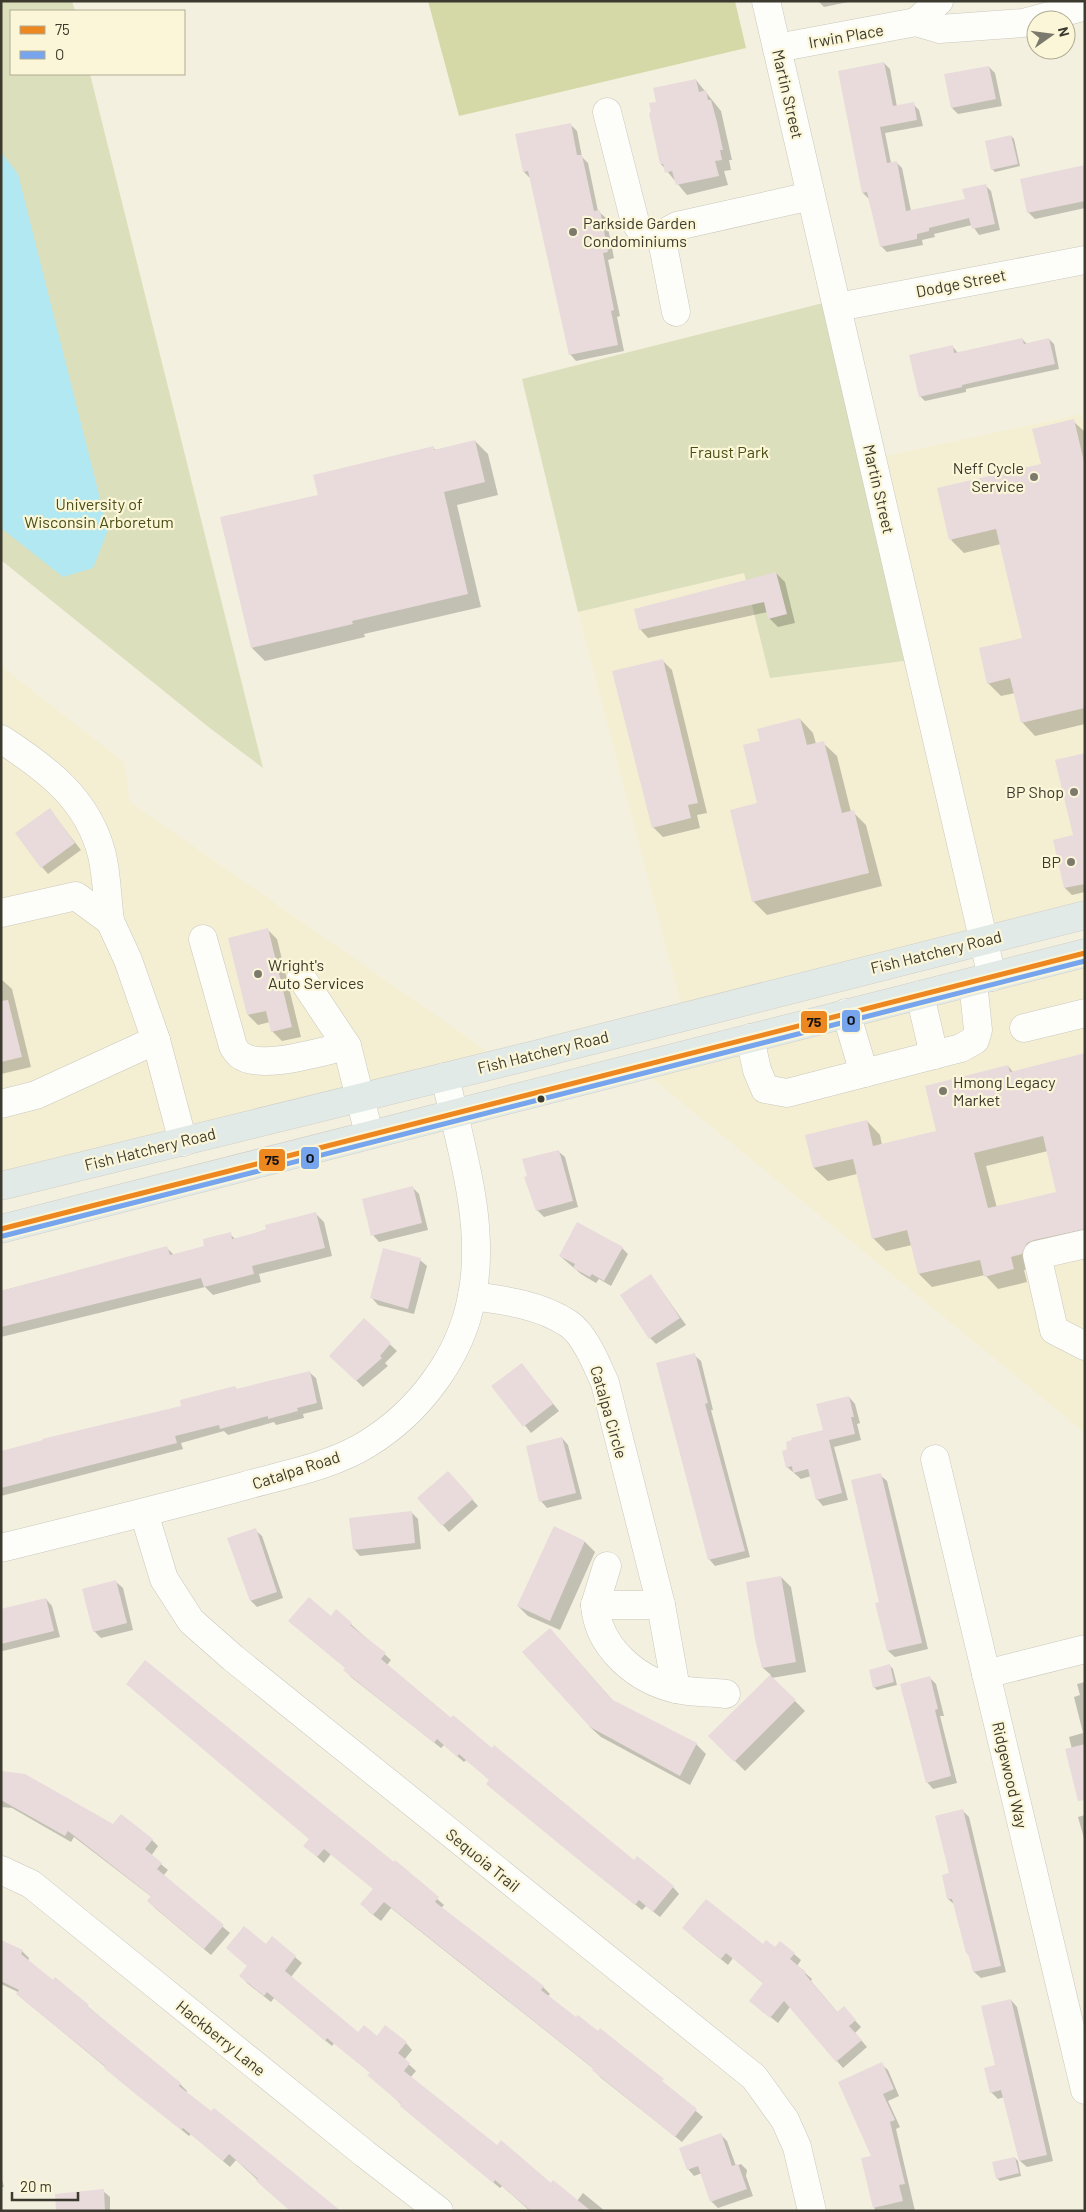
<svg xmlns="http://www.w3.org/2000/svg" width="1086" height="2212" font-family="Barlow,sans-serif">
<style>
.built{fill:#f4efd3}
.green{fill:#dcdfbc}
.forest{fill:#d5d9a7}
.water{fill:#b1e8f1}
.shadow{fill:#0003;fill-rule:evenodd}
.building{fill:#e9dadc;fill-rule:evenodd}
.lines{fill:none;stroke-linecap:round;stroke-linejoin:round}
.minor-casing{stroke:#cac8bc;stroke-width:29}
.major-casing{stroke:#d0cec6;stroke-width:29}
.minor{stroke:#fdfdfa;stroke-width:28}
.major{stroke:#e2eae8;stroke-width:28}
.bus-1-casing{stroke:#fbf6d8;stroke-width:9}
.bus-2-casing{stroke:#fbf6d8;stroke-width:9}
.bus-1{stroke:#ed8720;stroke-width:5}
.bus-2{stroke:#76a4ed;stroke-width:5}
.poi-dot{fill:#7c7a6c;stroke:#fbf6d8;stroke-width:2}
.bus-dot{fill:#3c3a2e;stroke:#fbf6d8;stroke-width:2}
.labels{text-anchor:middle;stroke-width:4.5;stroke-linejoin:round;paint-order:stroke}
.street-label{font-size:16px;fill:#3c3a2e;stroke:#fbf6d8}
.poi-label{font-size:16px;fill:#3c3a2e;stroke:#fbf6d8;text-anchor:start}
.park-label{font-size:16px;fill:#484e14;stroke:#fbf6d8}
.line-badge{stroke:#fbf6d8;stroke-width:2}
.pale-badge-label{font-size:14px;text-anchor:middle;font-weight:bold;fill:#111}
</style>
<rect width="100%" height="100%" fill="#f3f0e0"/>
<g class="built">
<polygon points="1081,414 1085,429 1085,915 684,1016 578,612 744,573 770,677 929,658 885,456"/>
<polygon points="1,666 124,762 130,802 503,1062 1,1186"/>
<polygon points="1085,953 1085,1433 637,1066"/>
</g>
<g class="green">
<polygon points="1,1 72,1 75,11 11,11 11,74 90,74 263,768 211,729 1,560"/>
<polygon points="823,303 904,661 770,678 744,573 578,612 522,379"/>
</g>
<polygon class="forest" points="428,1 735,1 746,48 459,116"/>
<polygon class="water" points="1,152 18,174 108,530 93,568 63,577 1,528"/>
<g class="shadow">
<polygon points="818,1 853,1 824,7"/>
<polygon points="884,63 890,69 897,107 913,104 919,110 923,126 885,133 891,163 896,162 902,168 911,211 966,200 985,185 991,191 1000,230 979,235 972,225 934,234 935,237 922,240 923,245 887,252 881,246 869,199 863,193"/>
<polygon points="989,67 995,73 1002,106 958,114 952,108"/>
<polygon points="696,80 721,111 732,160 729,160 731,170 724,171 728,185 687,195 661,164 658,103"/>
<polygon points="570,124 577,131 582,157 588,163 598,211 606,218 614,258 608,260 620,316 617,317 624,351 576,361 570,354 531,179 524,172"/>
<polygon points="1011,136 1014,139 1020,166 995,172 992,169"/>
<polygon points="1085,167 1085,208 1035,219 1028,212"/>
<polygon points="1022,339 1027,344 1049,339 1054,344 1059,369 966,389 966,392 925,401 920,396 952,346 958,353"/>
<polygon points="1073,421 1085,432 1085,724 1035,736 1022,722 1015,693 1001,696 988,683 1023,639 1001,544 964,553 951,540 1042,465"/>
<polygon points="475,441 488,454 498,495 457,505 481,607 364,634 365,637 265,661 252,648 433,448 436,450"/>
<polygon points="776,573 785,582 795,623 778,627 769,618 768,612 648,638 640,629"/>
<polygon points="662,660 672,670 707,813 697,815 700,828 663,837 653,827"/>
<polygon points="800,719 813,733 816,744 823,743 837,756 851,812 853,812 866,825 882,886 767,915 753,901 759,804"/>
<polygon points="1085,754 1085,892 1072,895 1065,888 1075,836"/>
<polygon points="49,809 81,850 48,874 42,867"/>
<polygon points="267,929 277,939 301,1037 282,1041 272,1031 270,1022 258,1025 248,1015"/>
<polygon points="1,979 12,989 31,1067 1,1074"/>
<path d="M 1085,1055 L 1085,1244 L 1035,1267 L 1024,1270 L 1027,1282 L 998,1289 L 985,1275 L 932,1287 L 919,1274 L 912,1245 L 886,1251 L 873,1238 L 857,1174 L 828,1181 L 814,1168 L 807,1135 L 867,1121 L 880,1135 L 882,1145 L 938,1132 L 1008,1066 L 1013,1072 ZM 1048,1151 L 1058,1193 L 997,1208 L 986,1166 Z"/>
<polygon points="558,1151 565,1157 578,1207 544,1217 537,1210"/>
<polygon points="413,1188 419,1194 428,1230 379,1242 373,1235"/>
<polygon points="315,1213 324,1222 332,1256 259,1274 261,1282 213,1295 205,1287 1,1337 1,1291 167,1248 174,1255 206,1247 230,1234 236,1240"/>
<polygon points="622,1248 628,1254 611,1286 599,1279 596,1283 581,1274 560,1256"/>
<polygon points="420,1260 427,1266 414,1314 378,1305 372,1298"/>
<polygon points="651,1276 686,1325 656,1344 650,1338"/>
<polygon points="364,1320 397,1351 385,1363 388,1366 363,1387 331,1356"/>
<polygon points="694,1355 701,1361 713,1410 711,1410 750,1557 715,1566 709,1559"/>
<polygon points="521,1364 559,1411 531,1433 493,1386"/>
<polygon points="309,1372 316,1378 323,1409 303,1414 304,1418 276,1425 274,1422 228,1435 224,1431 181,1443 183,1449 1,1496 1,1452 183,1407 235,1387 237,1390"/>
<polygon points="849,1397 855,1404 860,1423 857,1424 861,1440 834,1447 848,1500 823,1506 817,1499 811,1476 801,1479 787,1467 824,1431"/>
<polygon points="562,1438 568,1445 582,1499 547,1508 541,1501"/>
<polygon points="880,1475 887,1481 928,1649 895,1657 888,1651 880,1603"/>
<polygon points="454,1479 478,1506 449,1532 419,1498"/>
<polygon points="411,1512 418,1519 421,1549 360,1556 354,1549"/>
<polygon points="554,1528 585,1542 595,1552 560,1630 528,1616 518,1606"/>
<polygon points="255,1530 262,1536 283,1598 257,1607 251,1601"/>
<polygon points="781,1577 791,1587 806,1672 772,1678 805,1711 745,1771 710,1736 771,1675 763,1668"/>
<polygon points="116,1582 123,1588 133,1630 101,1638 94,1631"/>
<polygon points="46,1599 52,1606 60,1637 3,1651 1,1649 1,1610"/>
<polygon points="336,1611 391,1660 387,1665 452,1719 634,1862 673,1887 679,1894 660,1917 646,1906 642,1910 494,1790 487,1784 491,1780 466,1760 464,1762 444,1745 441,1748 351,1677 345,1670 346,1668 331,1617"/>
<polygon points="550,1629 613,1701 696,1744 706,1754 690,1785 601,1737 590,1727"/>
<polygon points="890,1666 893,1669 897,1685 877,1690 874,1687"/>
<polygon points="930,1678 936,1684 944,1716 940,1716 957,1783 933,1789 927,1782"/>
<polygon points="1085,1682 1085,1802 1069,1737 1083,1733 1074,1697 1080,1695 1077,1684"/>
<polygon points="1,1773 113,1826 152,1840 158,1846 151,1856 168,1870 163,1876 230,1933 211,1955 155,1908 149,1901 152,1897 74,1837 71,1842 12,1808 1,1807"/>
<polygon points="962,1810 969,1817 1006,1972 981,1978 974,1972 970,1956 967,1953 955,1905 948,1899"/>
<polygon points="1085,1815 1085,1842 1078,1817"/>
<polygon points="311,1840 394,1864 395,1862 444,1905 441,1908 543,1987 550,1994 547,1997 576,2019 598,2032 600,2030 703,2117 682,2142 600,2077 594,2069 391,1908 381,1921 368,1911 374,1889 331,1854 324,1863 305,1846"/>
<polygon points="691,1935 794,1954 801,1960 797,1966 812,1979 811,1981 838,2013 850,2015 861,2027 855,2033 867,2047 843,2068 790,2007 778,2023 758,2007 764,1984 733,1958 728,1965"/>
<polygon points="272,1938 302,1963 291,1977 358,2034 406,2043 412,2050 404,2060 416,2071 410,2078 497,2147 551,2185 577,2201 583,2193 605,2211 530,2211 502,2186 500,2188 408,2112 371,2073 334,2043 332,2046 274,1998 271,2002 247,1983 241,1976"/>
<polygon points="1,1941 22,1951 29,1958 28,1961 53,1982 55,1979 180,2084 187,2091 186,2093 291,2211 236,2160 230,2167 191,2134 189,2136 24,2000 18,1992 1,1984"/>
<polygon points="1011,2000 1017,2007 1053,2161 1027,2167 1020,2161 1004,2097 998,2099 991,2092"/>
<polygon points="881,2064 888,2070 899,2096 888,2101 900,2127 896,2129 915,2211 875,2211 863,2159 872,2157"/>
<polygon points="721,2135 727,2141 736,2166 741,2164 747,2170 746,2176 753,2196 718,2208 711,2201 702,2173 694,2176 688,2169"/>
<polygon points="1015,2158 1018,2161 1021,2176 1000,2181 997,2178"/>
<polygon points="1,2176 4,2187 1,2187"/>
<polygon points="103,2191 110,2197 110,2211 57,2211"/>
</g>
<g class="building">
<polygon points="884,62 893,106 914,102 917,120 880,127 887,163 897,161 906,211 965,199 962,189 986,184 995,224 972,229 969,218 929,228 929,231 917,234 917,239 880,247 867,192 862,193 838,71"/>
<polygon points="989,66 996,99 951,108 944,74"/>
<polygon points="696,79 699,92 706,90 708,100 711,100 717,122 723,150 720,150 722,160 715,161 719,176 676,185 672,171 665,173 663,164 660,164 649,113 651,112 649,103 656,102 653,88"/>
<polygon points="571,123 577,155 582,155 594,211 600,210 608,252 603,253 614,310 611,311 618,345 569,355 528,171 523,172 515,134"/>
<polygon points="1011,135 1018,164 991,170 985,141"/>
<polygon points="1085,165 1085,201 1027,213 1020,179"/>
<polygon points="1022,338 1024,344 1049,338 1055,364 962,385 962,387 919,397 909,355 953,345 954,353"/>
<polygon points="1074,419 1085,466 1085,708 1021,723 1010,678 987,684 979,648 1022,638 996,529 949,540 937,488 1041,464 1032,429"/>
<polygon points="475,440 485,482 444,492 468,594 352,621 353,624 251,648 220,517 318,495 313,475 434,446 434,450"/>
<polygon points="776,572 787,614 768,619 764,602 639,630 634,609"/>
<polygon points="663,659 698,803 688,805 691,818 652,828 612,671"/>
<polygon points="800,718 807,745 824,741 842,813 854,810 869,873 752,902 730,810 757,803 743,745 760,741 757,729"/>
<polygon points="1085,753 1085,884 1064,888 1053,840 1073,835 1055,760"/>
<polygon points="50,808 75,843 41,868 15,833"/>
<polygon points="268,928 292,1027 271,1032 266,1011 247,1015 228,938"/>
<polygon points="8,1000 22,1057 1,1062 1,1001"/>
<path d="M 1085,1053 L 1085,1229 L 1034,1240 L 1027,1243 L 1022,1254 L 1011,1257 L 1014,1269 L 984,1277 L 980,1260 L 918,1274 L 907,1230 L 872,1239 L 853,1159 L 813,1168 L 805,1135 L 867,1120 L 873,1146 L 936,1131 L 925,1086 L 1008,1065 L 1010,1072 ZM 1043,1136 L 1056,1192 L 988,1208 L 974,1153 Z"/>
<polygon points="559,1150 573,1201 536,1211 524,1177 527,1176 522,1159"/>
<polygon points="413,1186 422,1223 371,1236 362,1199"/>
<polygon points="316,1212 325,1248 252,1266 254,1274 204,1287 201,1278 1,1327 1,1291 167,1246 170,1255 204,1246 203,1239 231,1232 232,1239 266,1230 265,1225"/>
<polygon points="577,1222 623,1247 604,1281 592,1274 590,1277 573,1268 575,1264 559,1256"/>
<polygon points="383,1248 421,1258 408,1309 370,1298"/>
<polygon points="651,1274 680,1318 649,1339 620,1295"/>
<polygon points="364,1318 391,1343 380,1356 382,1358 356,1381 329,1356"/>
<polygon points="695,1353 708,1403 705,1404 745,1551 708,1560 656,1363"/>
<polygon points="522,1363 553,1404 523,1427 491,1386"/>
<polygon points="310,1371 317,1403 297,1408 298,1411 268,1419 268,1416 220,1429 219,1425 175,1436 177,1443 1,1488 1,1451 43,1440 42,1439 181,1406 180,1400 235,1386 236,1389"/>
<polygon points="849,1396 854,1417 851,1417 855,1434 829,1440 842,1493 816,1500 808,1469 793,1473 792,1466 786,1468 782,1451 787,1449 786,1442 792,1440 791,1438 823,1430 816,1404"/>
<polygon points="562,1437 576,1493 539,1502 526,1446"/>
<polygon points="448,1471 473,1499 442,1526 417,1498"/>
<polygon points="881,1473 922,1643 887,1651 875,1603 879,1602 851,1480"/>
<polygon points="412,1511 415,1543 353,1550 349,1518"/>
<polygon points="554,1526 585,1541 550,1621 517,1606"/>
<polygon points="256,1528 277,1592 250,1601 227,1538"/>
<polygon points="781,1576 796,1662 762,1668 755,1639 746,1582"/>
<polygon points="116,1580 127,1623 93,1632 82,1589"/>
<polygon points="309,1597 331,1616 336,1609 352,1623 350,1625 386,1653 381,1659 451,1718 453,1715 492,1748 494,1745 634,1860 637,1856 674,1886 653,1912 639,1900 635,1905 591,1870 486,1784 489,1780 459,1754 457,1757 437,1739 434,1743 343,1670 345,1668 288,1621"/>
<polygon points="46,1598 54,1631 1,1644 1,1609"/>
<polygon points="550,1628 611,1699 697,1743 680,1776 590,1727 522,1652"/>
<polygon points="145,1660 394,1862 395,1860 439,1897 435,1902 544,1986 541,1990 576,2017 578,2015 598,2031 600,2028 664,2079 662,2081 697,2109 675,2137 592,2070 593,2068 384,1902 373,1915 360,1904 373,1889 324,1849 317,1857 303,1846 309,1839 126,1684"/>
<polygon points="890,1664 894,1682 873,1688 869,1670"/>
<polygon points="770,1675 796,1700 734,1762 708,1736"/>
<polygon points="930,1676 938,1709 935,1710 951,1776 926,1783 900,1684"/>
<polygon points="1085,1744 1085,1800 1078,1801 1065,1749"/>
<polygon points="1,1771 25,1774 113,1824 121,1814 153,1839 145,1849 162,1863 157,1869 224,1925 204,1949 147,1901 151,1896 68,1831 65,1836 1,1800"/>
<polygon points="963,1809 1001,1966 973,1972 968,1953 966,1953 952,1899 947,1899 942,1875 949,1873 935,1816"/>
<polygon points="706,1899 763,1944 766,1940 775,1947 780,1941 795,1953 790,1959 806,1972 805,1974 837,2012 844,2006 856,2020 849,2026 862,2040 836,2062 784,2001 770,2018 749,2001 763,1983 726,1953 721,1959 682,1928"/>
<polygon points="244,1926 266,1944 272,1936 296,1956 285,1971 358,2032 364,2025 377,2036 385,2025 407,2042 398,2053 410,2063 404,2071 497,2145 501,2140 551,2183 553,2180 591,2211 531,2211 495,2180 493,2183 400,2106 401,2104 367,2075 370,2073 327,2038 325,2041 267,1992 264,1996 239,1976 247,1966 226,1948"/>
<polygon points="1,1940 23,1950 21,1954 53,1980 55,1977 89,2005 87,2006 181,2083 179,2086 211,2111 214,2108 341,2211 290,2211 256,2181 258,2179 229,2154 223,2161 183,2128 181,2130 138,2096 104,2068 106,2067 16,1994 19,1990 1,1981"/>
<polygon points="1011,1999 1047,2155 1019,2161 1001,2090 990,2093 984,2068 995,2065 981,2006"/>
<polygon points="882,2062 894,2089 883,2094 895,2120 890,2122 905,2184 899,2185 903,2201 873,2208 861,2158 871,2156 838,2082"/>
<polygon points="721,2133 732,2166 738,2164 747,2189 710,2202 698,2166 687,2170 679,2148"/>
<polygon points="1015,2157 1019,2173 996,2179 992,2162"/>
<polygon points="104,2189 105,2211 56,2211 55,2194"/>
</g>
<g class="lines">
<defs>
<g id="minor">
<polyline points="766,1 992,977"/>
<polyline points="916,22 939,1"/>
<polyline points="777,48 916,22 940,29 1023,23 1079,8 1085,4"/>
<polyline points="607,112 635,222 643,233 661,235"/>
<polyline points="838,307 1085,260"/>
<polyline points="676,312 661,235 677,226 811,196"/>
<path d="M 1,739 C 47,769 88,799 102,855 C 107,876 107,899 110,921"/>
<polyline points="1,913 76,896 110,921 128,960 156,1040 183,1142"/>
<path d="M 203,939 L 233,1046 C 235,1049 237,1053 240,1055 C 261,1071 322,1051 347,1046 L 369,1134"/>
<polyline points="301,977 347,1046"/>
<polyline points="920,995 934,1055"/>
<polyline points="846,1013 864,1073"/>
<polyline points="1024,1028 1085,1013"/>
<polyline points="750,1038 757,1070 765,1089 787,1093 961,1048 975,1040 978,1030 973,982"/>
<polyline points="1,1104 36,1095 156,1040"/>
<polyline points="1085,1244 1037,1255 1054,1330 1085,1346"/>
<path d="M 472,1296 C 504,1300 541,1305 569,1324 C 585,1335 597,1365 605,1383 L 661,1605 L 676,1689"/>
<polyline points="935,1459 1085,2090"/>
<polyline points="144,1513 164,1579 191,1621 233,1658 754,2077 785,2120 797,2147 812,2211"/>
<path d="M 1,1548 C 82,1528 163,1508 244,1486 C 283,1475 332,1466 367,1444 C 419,1412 461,1357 472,1296 C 486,1224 461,1148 445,1077"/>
<polyline points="595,1605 607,1566"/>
<path d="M 661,1605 L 595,1605 C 598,1647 636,1680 676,1689 C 692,1693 710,1692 726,1694"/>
<polyline points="986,1674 1085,1649"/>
<polyline points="1,1870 31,1884 365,2154 439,2211"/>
</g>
<g id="major">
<polyline points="1,1186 542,1053 1085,915"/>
<polyline points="1,1229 1085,953"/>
</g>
</defs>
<use href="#minor" class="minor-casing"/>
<use href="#major" class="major-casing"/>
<use href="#minor" class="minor"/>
<use href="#major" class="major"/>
<defs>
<polyline id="bus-1" points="1,1229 1085,953"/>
<polyline id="bus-2" points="3,1236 1085,961"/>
</defs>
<use href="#bus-1" class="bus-1-casing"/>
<use href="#bus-2" class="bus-2-casing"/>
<use href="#bus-1" class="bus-1"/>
<use href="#bus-2" class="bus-2"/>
</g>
<g class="poi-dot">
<circle cx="573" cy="232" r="5"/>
<circle cx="1034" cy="477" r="5"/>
<circle cx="1074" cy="792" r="5"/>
<circle cx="1071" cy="862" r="5"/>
<circle cx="258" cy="974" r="5"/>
<circle cx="943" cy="1091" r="5"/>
</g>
<circle class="bus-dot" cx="541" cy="1099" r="4.5"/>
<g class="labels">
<g class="street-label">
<text transform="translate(846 36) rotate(-10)" y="6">Irwin Place</text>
<text transform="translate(788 94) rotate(77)" y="6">Martin Street</text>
<text transform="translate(961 283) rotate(-11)" y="6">Dodge Street</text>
<text transform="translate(879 489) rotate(77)" y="6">Martin Street</text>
<text transform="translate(936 952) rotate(-14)" y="6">Fish Hatchery Road</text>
<text transform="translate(543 1052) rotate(-14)" y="6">Fish Hatchery Road</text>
<text transform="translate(150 1149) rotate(-14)" y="6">Fish Hatchery Road</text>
<text transform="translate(609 1412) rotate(74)" y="6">Catalpa Circle</text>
<text transform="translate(296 1470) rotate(-18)" y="6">Catalpa Road</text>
<text transform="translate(1010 1775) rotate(77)" y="6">Ridgewood Way</text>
<text transform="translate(483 1860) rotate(39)" y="6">Sequoia Trail</text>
<text transform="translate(221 2038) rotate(39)" y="6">Hackberry Lane</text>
</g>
<g class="poi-label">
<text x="583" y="229">Parkside Garden<tspan x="583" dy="18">Condominiums</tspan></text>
<text x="1024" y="474" text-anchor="end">Neff Cycle<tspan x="1024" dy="18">Service</tspan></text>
<text x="1064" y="798" text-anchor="end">BP Shop</text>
<text x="1061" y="868" text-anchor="end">BP</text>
<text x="268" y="971">Wright's<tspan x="268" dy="18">Auto Services</tspan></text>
<text x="953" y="1088">Hmong Legacy<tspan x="953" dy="18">Market</tspan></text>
</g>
<g class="park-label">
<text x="729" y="458">Fraust Park</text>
<text x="99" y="510">University of<tspan x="99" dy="18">Wisconsin Arboretum</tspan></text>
</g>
</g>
<g class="line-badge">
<rect x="841" y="1009" width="20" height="24" rx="5" fill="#76a4ed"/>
<rect x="800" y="1010" width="28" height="24" rx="5" fill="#ed8720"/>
<rect x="300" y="1146" width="20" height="24" rx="5" fill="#76a4ed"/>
<rect x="258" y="1148" width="28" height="24" rx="5" fill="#ed8720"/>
</g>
<g class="pale-badge-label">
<text x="851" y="1025">O</text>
<text x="814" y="1027">75</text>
<text x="310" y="1163">O</text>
<text x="272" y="1165">75</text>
</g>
<rect width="1086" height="2212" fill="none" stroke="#3c3a2e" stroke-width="5"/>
<rect x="10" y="10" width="175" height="65" fill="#fbf6d8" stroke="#afab94"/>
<rect x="20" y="26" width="25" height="8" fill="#ed8720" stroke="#afab94"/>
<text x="55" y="35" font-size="15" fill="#3c3a2e">75</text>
<rect x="20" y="51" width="25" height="8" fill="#76a4ed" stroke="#afab94"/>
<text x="55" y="60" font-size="15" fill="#3c3a2e">O</text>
<g transform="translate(1051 35) rotate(76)"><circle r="24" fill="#fbf6d8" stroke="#afab94"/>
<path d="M0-4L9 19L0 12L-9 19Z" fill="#7c7a6c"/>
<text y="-8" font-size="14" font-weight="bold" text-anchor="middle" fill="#3c3a2e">N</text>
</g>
<path d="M12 2192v8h66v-8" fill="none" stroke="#3c3a2e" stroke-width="2.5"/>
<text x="20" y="2192" font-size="15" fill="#3c3a2e" stroke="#fbf6d8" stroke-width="4" paint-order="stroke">20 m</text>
</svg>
